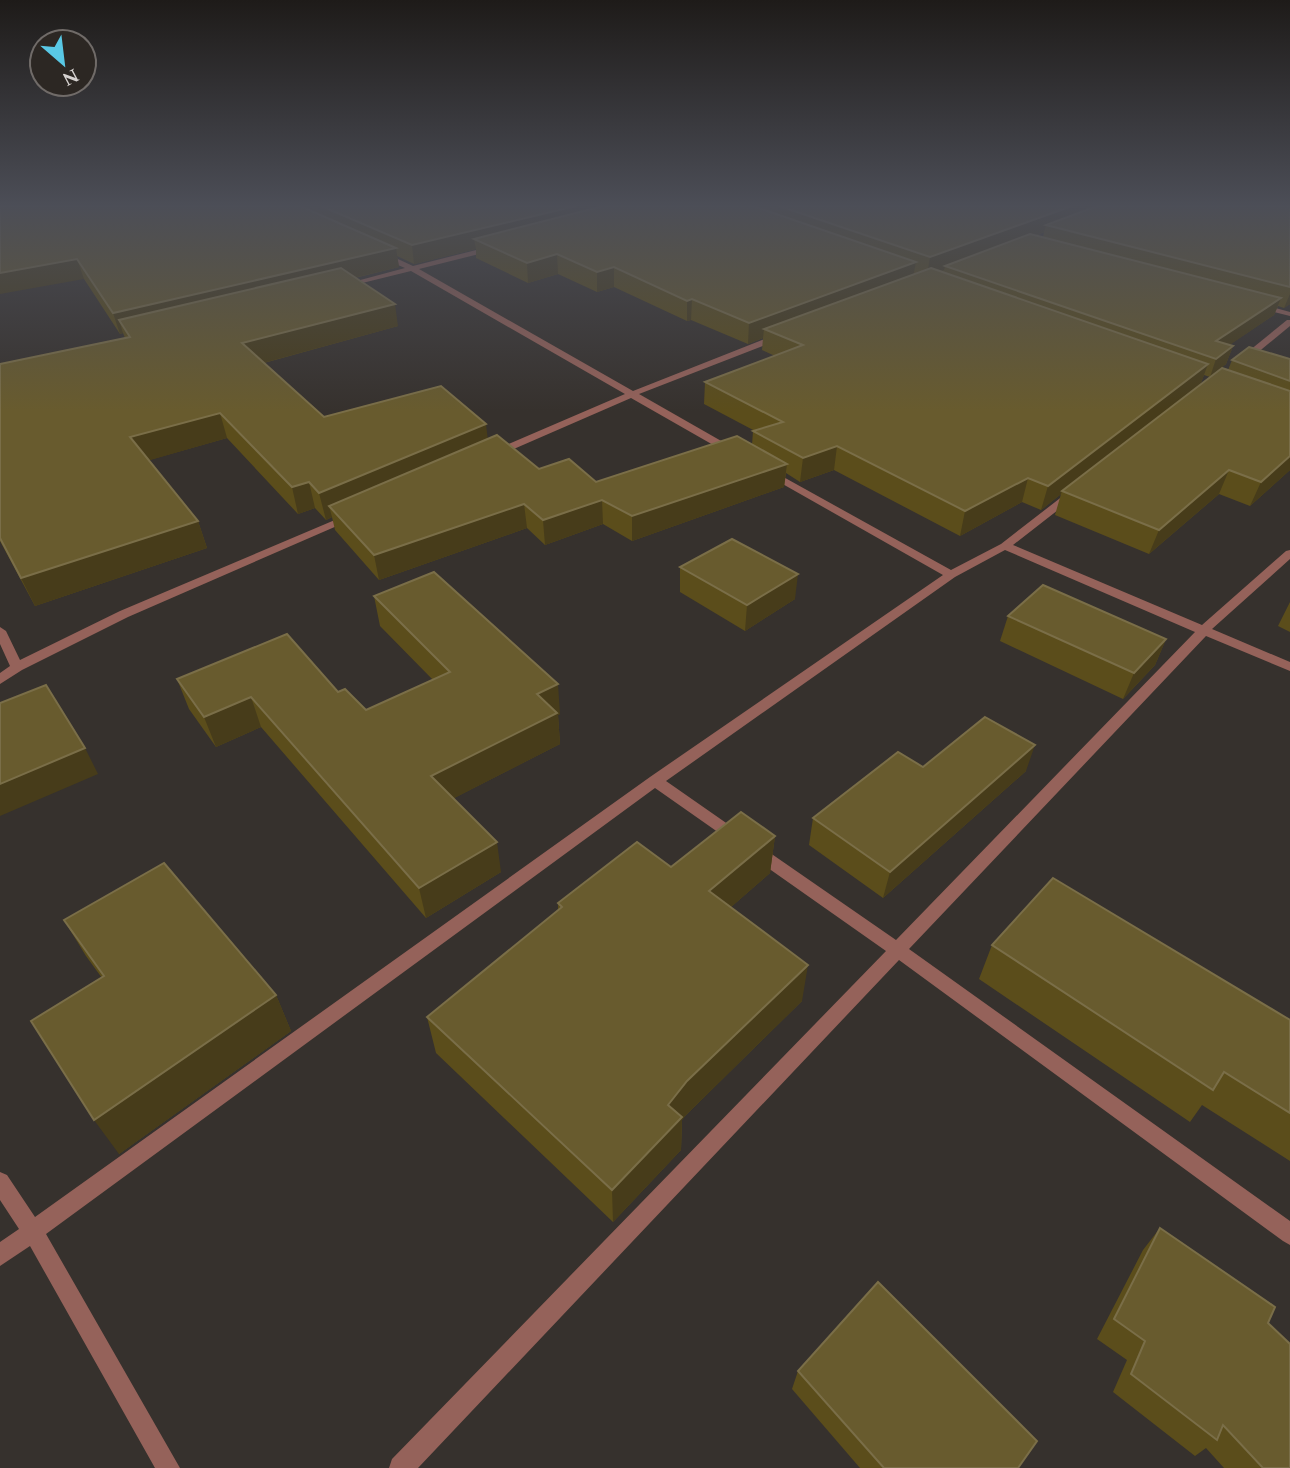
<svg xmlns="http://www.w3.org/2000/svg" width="1290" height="1468" font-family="Spectral,serif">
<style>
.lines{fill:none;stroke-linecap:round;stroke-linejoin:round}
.minor{fill:#95625a;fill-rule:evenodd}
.wall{fill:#5b4d1b;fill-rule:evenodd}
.shaded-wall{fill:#473c1a}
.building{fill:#685b2e;stroke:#7a6e48;stroke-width:2}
</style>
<rect width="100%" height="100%" fill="#36312d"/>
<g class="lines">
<g class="minor">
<polygon points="492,246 495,250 419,269 633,391 775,335 781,335 781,339 639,394 737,450 737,454 729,454 631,398 500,455 492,455 492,451 625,394 411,271 342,288 338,286 405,268 379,257 379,253 385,253 413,266"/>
<polygon points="1257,303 1290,312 1290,316 1254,307 1253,305"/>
<polygon points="1287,320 1290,320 1290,326 1245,363 1239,363 1239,359"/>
<polygon points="769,469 951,570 1001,544 1068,492 1076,492 1076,496 1013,545 1202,625 1286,551 1290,550 1290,559 1212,629 1290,662 1290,671 1206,636 909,949 1290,1221 1290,1245 1283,1241 899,960 418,1468 389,1468 392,1459 886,951 751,856 749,852 751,848 757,846 763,848 896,940 1195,632 1005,550 955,577 666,781 742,834 745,838 742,842 732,842 655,788 46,1234 180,1468 155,1468 30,1246 0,1266 0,1242 19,1229 0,1200 0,1172 7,1175 35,1217 650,777 943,575 765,474 764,472"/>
<polygon points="349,514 353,515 353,519 128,617 22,670 0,684 0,673 10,666 0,644 0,627 6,631 20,660 120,611"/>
</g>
</g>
<g class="wall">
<path d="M 0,206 L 1290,206 L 1290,304 L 1284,308 L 1278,306 L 1274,315 L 1229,345 L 1233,346 L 1226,364 L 1210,377 L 1204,375 L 1200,385 L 1228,370 L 1232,360 L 1290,359 L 1290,470 L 1250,506 L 1219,494 L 1149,554 L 1055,515 L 1061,494 L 1041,510 L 1022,502 L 960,536 L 834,470 L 800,482 L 786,473 L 784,487 L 632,541 L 603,524 L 545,545 L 527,528 L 379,580 L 335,530 L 332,517 L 326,520 L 315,508 L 298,514 L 227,438 L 149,460 L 198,521 L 207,548 L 35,606 L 0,541 L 0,364 L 125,338 L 123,333 L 120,334 L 84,279 ZM 1044,232 L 1043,237 L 1036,236 ZM 476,249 L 476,258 L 528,283 L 558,274 L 597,292 L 614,287 L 687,321 L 691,320 L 748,344 L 763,338 L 762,350 L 775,356 L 705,382 L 704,404 L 755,431 L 753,431 L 752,445 L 596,482 L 539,469 L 488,438 L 324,417 L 264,363 L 398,326 L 355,278 L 399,267 L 397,256 L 414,264 Z"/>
<polygon points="680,567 795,599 745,631 680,592"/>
<polygon points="374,596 560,714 558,715 560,744 454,798 501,872 426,918 261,727 216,747 189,709 177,679 338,692 366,710 433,680 380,626"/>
<polygon points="1290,602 1290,632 1278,626"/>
<polygon points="1008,616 1166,639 1155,665 1123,699 1000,641"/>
<polygon points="923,767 1026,771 883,898 809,845 813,818"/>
<polygon points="775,836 770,873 731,907 802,1001 685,1116 682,1120 681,1150 613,1222 436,1053 427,1017 558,910 558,903"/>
<polygon points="64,920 276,995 291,1031 119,1154 102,978 86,956"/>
<polygon points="992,945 1290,1020 1290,1161 1202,1105 1190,1122 979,979"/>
<polygon points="1160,1228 1268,1323 1290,1468 1224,1468 1206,1448 1195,1456 1113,1392 1127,1360 1097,1339 1143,1250"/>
<polygon points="798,1371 1018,1468 860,1468 792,1389"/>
</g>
<g class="shaded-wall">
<polygon points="576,206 650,206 474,239 476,249 414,264 412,245"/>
<polygon points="1072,206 1116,206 1046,225 1044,232 950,267 945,266 944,270 927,276 930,257"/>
<polygon points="396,248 399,267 127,332 119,320 123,333 120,334 113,313"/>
<polygon points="557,254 558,274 528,283 527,263"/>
<polygon points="77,259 84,279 0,294 0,273"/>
<polygon points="916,262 912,282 764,329 763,338 748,344 749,323"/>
<polygon points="614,267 614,287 597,292 597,272"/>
<polygon points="1290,294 1290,304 1284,308"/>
<polygon points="1281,298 1274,315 1212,357 1216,341"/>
<polygon points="692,299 691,320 687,321 687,301"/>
<polygon points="395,304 398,326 249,367 242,343"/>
<polygon points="1233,346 1226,364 1210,377 1216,359"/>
<polygon points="1208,364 1200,386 1062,491 1061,494 1041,510 1048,486"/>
<polygon points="220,413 227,438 140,463 130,437"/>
<polygon points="486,424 489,449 329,506 332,517 326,520 319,493"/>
<polygon points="837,446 834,470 800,482 803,458"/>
<polygon points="1290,456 1290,470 1250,506 1261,482"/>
<polygon points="787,464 784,487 632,541 632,516"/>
<polygon points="1229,470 1219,494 1149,554 1159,530"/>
<polygon points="1028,478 1022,502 960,536 965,511"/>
<polygon points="309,482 315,508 298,514 292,487"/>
<polygon points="602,500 603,524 545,545 543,520"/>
<polygon points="524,504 527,528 379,580 374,555"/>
<polygon points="198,521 207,548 35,606 21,578"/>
<polygon points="798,574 795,599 745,631 747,605"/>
<polygon points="1166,639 1155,665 1123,699 1134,673"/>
<polygon points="558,684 560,714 558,715 560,744 437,807 431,776 537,694"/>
<polygon points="251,697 261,727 216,747 204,717"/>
<polygon points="1035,745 1026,771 883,898 890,872"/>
<polygon points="85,748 98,774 0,816 0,784"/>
<polygon points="775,836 770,873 707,928 709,891"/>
<polygon points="497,842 501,872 426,918 419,888"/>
<polygon points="808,965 802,1001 685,1116 682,1120 681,1150 613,1222 612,1190 668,1105 687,1081"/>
<polygon points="276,995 291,1031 119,1154 94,1120"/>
</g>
<g class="building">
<polygon points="0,206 300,206 396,248 113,313 77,259 0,273"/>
<polygon points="321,206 576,206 412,245"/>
<polygon points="603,206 753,206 916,262 749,323 692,299 687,301 614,267 597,272 557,254 527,263 474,239"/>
<polygon points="779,206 1072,206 930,257"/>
<polygon points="1097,206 1290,206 1290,287 1046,225"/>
<polygon points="1030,234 1281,298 1216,341 1233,346 1216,359 945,266"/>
<polygon points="341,268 395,304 242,343 324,417 441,386 486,424 319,493 309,482 292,487 220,413 130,437 198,521 21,578 0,538 0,364 130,337 119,320"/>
<polygon points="931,268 1208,364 1048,486 1028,478 965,511 837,446 803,458 753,431 783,422 705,382 803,345 764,329"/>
<polygon points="1249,347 1290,359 1290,381 1232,360"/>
<polygon points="1222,368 1290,391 1290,456 1261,482 1229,470 1159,530 1062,491"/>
<polygon points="497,435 539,469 569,459 596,482 737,436 787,464 632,516 602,500 543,520 524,504 374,555 329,506"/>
<polygon points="732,539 798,574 747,605 680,567"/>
<polygon points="434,572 558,684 537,694 557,713 431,776 497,842 419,888 251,697 204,717 177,679 287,634 338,692 345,689 366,710 450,672 374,596"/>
<polygon points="1043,585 1166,639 1134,673 1008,616"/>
<polygon points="46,685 85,748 0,784 0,703"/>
<polygon points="985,717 1035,745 890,872 813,818 898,752 923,767"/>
<polygon points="741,812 775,836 709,891 808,965 687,1081 668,1105 682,1117 612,1190 427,1017 562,907 558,903 637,842 671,867"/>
<polygon points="164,863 276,995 94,1120 31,1021 104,976 64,920"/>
<polygon points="1053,878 1290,1020 1290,1113 1224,1072 1213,1090 992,945"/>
<polygon points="1160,1228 1275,1307 1268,1323 1290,1344 1290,1468 1263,1468 1223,1425 1217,1440 1131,1374 1145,1341 1114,1319"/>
<polygon points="878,1282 1037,1441 1018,1468 884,1468 798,1371"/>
</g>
<linearGradient id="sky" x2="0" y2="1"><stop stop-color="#1e1b19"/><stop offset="0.5" stop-color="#4c4e57"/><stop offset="1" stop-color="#4c4e57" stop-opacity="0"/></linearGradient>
<rect width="1290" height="411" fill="url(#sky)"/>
<g transform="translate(63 63) rotate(152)"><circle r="33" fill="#2c2723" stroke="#706b68" stroke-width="2"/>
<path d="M0-5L12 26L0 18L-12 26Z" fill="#59c8e5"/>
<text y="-10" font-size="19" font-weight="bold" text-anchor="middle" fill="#d6d2d0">N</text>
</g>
</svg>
